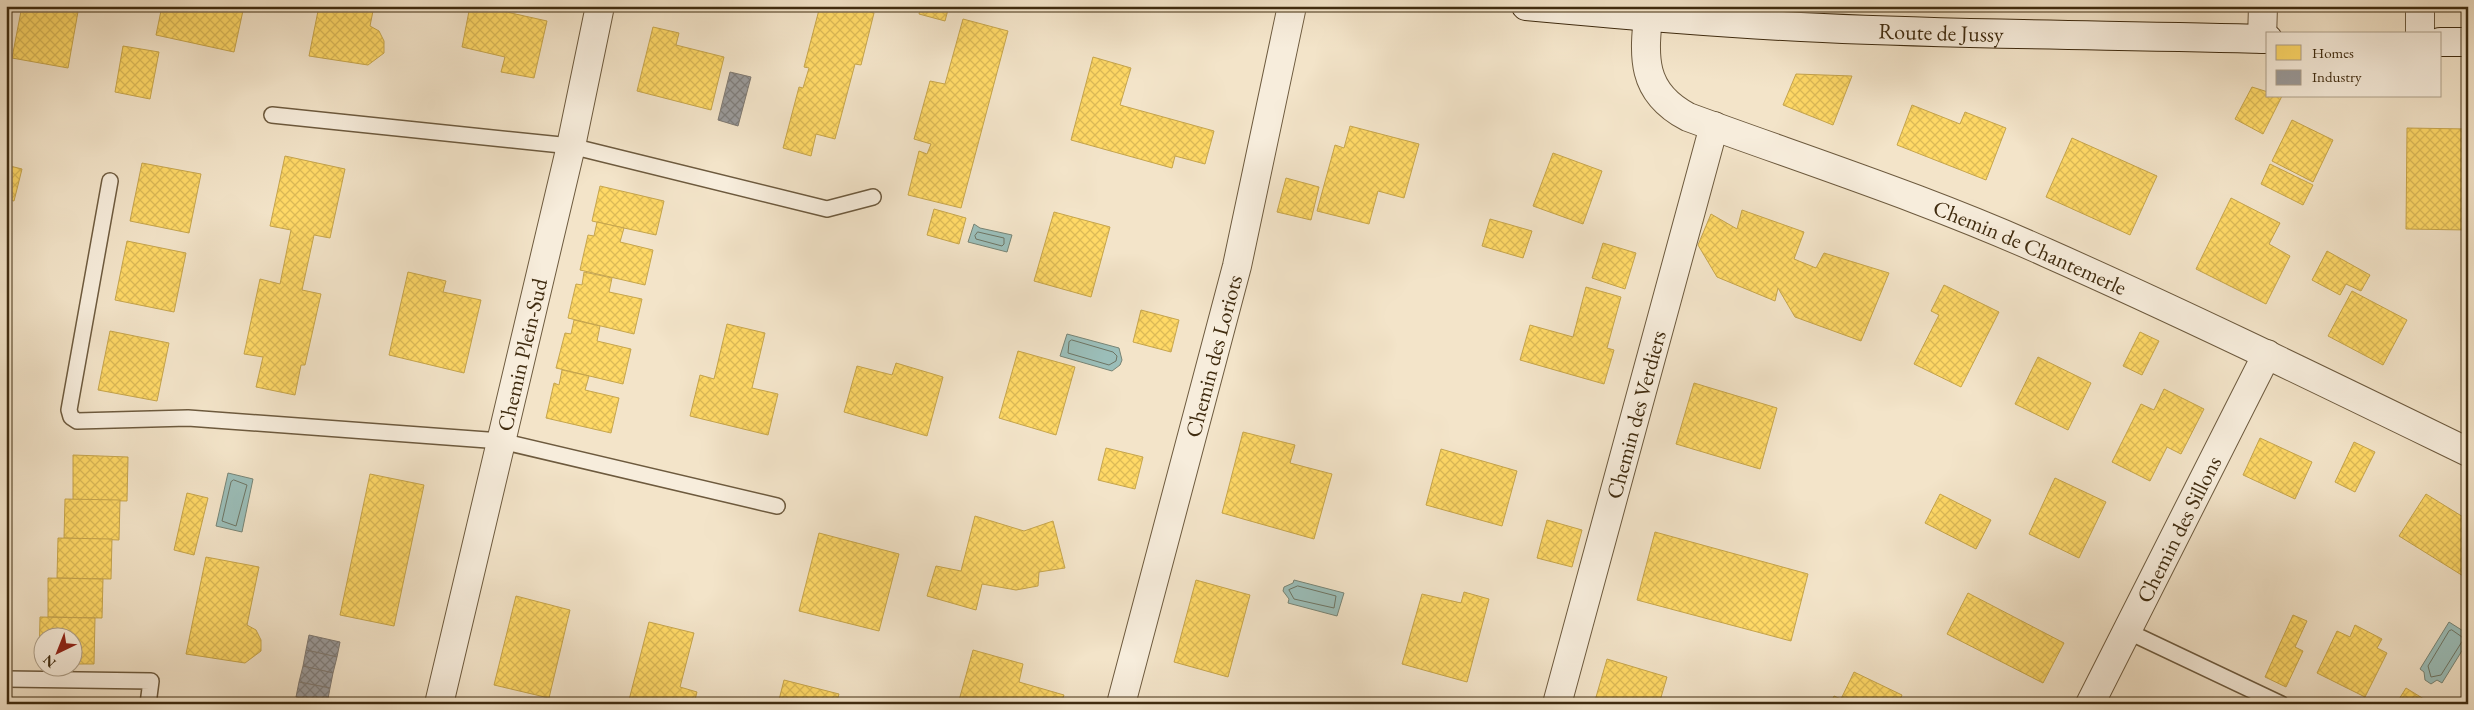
<svg xmlns="http://www.w3.org/2000/svg" width="2474" height="710" font-family="'EB Garamond',serif">
<style>
.water{fill:#9bbeb9;stroke:#778475}
.homes{fill:url(#homes-cross-hatch);stroke:#c6a54c}
.industry{fill:url(#industry-cross-hatch);stroke:#7e7870}
.lines{fill:none;stroke-linecap:round;stroke-linejoin:round}
.shore{stroke:#6e7564;stroke-width:1}
.service-casing{stroke:#6d5a3e;stroke-width:18}
.minor-casing{stroke:#6d5a3e;stroke-width:30}
.secondary-casing{stroke:#402c10;stroke-width:30}
.service{stroke:#f7eddc;stroke-width:15}
.minor{stroke:#f7eddc;stroke-width:28}
.secondary{stroke:#f7eddc;stroke-width:28}
.labels{text-anchor:middle;stroke-width:5;stroke-linejoin:round;paint-order:stroke}
.street-label{font-size:22px;fill:#402c10;stroke:#f7eddc}
</style>
<defs>
<pattern id="homes-cross-hatch" width="8" height="8" patternUnits="userSpaceOnUse" patternTransform="scale(1.25)"><rect width="8" height="8" fill="#ffd966"/><path d="M0 0l8 8M0 8l8-8" fill="none" stroke="#dcba57"/></pattern>
<pattern id="industry-cross-hatch" width="8" height="8" patternUnits="userSpaceOnUse" patternTransform="scale(1.25)"><rect width="8" height="8" fill="#999"/><path d="M0 0l8 8M0 8l8-8" fill="none" stroke="#7e7d7b"/></pattern>
</defs>
<rect width="100%" height="100%" fill="#f3e4c9"/>
<filter id="stains"><feTurbulence type="fractalNoise" baseFrequency=".004" numOctaves="4"/><feColorMatrix values="0 0 0 0 .2 0 0 0 0 .09 0 0 0 0 .02 0 0 0 .5 -.17"/></filter>
<radialGradient id="worn" r=".72"><stop offset=".6" stop-color="#630" stop-opacity="0"/><stop offset="1" stop-color="#630" stop-opacity=".3"/></radialGradient>
<g class="water">
<polygon points="974,224 980,228 1012,235 1007,252 968,242"/>
<polygon points="1067,334 1119,348 1122,360 1120,365 1112,371 1060,356"/>
<polygon points="228,473 253,479 242,532 216,526"/>
<polygon points="1294,580 1344,593 1337,616 1288,603 1289,599 1283,591 1284,587 1293,583"/>
<polygon points="2449,622 2468,634 2468,641 2442,683 2437,680 2431,684 2425,680 2424,672 2420,669"/>
</g>
<g class="homes">
<polygon points="22,6 79,6 68,68 12,58"/>
<polygon points="162,6 244,6 234,52 156,35"/>
<polygon points="319,6 374,6 370,26 379,31 384,41 384,53 368,65 309,56"/>
<polygon points="470,6 503,6 502,11 547,21 534,78 501,72 505,57 462,47"/>
<polygon points="820,6 850,6 874,13 861,65 855,64 835,139 816,134 811,156 783,148 799,87 803,88 809,68 804,67"/>
<polygon points="921,6 949,6 945,21 919,14"/>
<polygon points="963,19 1008,31 961,208 908,195 919,151 927,154 931,144 914,139 930,81 945,84"/>
<polygon points="653,27 679,33 676,45 724,57 711,110 637,91"/>
<polygon points="123,46 159,52 150,99 115,92"/>
<polygon points="1093,57 1131,68 1120,105 1214,131 1205,164 1175,156 1172,168 1071,140"/>
<polygon points="1796,74 1852,76 1833,125 1783,105"/>
<polygon points="2252,87 2268,92 2268,96 2282,96 2263,134 2235,119"/>
<polygon points="1912,105 1960,124 1965,112 2006,128 1986,180 1897,145"/>
<polygon points="2292,120 2333,140 2313,182 2272,161"/>
<polygon points="1350,126 1419,144 1404,198 1378,191 1369,224 1317,211 1335,145 1344,148"/>
<polygon points="2407,128 2468,129 2468,230 2406,229"/>
<polygon points="2072,138 2157,176 2130,235 2046,197"/>
<polygon points="1553,153 1602,171 1583,224 1533,206"/>
<polygon points="285,156 345,169 330,238 314,235 302,290 321,294 305,365 301,365 295,395 256,387 263,357 244,354 260,279 280,284 291,230 270,226"/>
<polygon points="142,163 201,174 189,233 130,221"/>
<polygon points="2270,164 2313,185 2303,205 2261,184"/>
<polygon points="6,165 22,169 14,201 6,199"/>
<polygon points="1286,178 1319,187 1311,220 1277,212"/>
<polygon points="600,186 664,201 656,235 592,221"/>
<polygon points="2231,198 2280,223 2269,244 2290,256 2266,304 2196,269"/>
<polygon points="934,209 966,218 959,244 927,235"/>
<polygon points="1742,210 1804,232 1794,259 1816,268 1824,253 1889,273 1861,341 1795,317 1778,288 1775,301 1717,277 1698,245 1711,214 1737,229"/>
<polygon points="1054,212 1110,227 1091,297 1034,281"/>
<polygon points="1490,219 1532,231 1523,258 1482,246"/>
<polygon points="597,222 624,228 620,242 653,250 645,285 580,270 588,235 594,236"/>
<polygon points="127,241 186,253 174,312 115,300"/>
<polygon points="1603,243 1636,253 1625,289 1592,278"/>
<polygon points="2327,251 2370,275 2361,291 2346,284 2340,295 2312,280"/>
<polygon points="408,272 446,281 443,292 481,300 464,373 389,355"/>
<polygon points="584,272 612,278 609,292 642,299 634,334 568,318 576,284 582,285"/>
<polygon points="1944,285 1999,312 1961,387 1914,364 1939,315 1931,311"/>
<polygon points="1586,287 1621,297 1607,348 1614,350 1604,384 1520,360 1530,325 1573,337"/>
<polygon points="2352,291 2407,320 2383,365 2328,336"/>
<polygon points="1141,310 1179,320 1171,352 1133,342"/>
<polygon points="574,320 600,326 597,341 631,349 623,384 556,368 565,333 571,334"/>
<polygon points="727,324 765,333 752,388 778,394 768,435 690,416 700,375 714,379"/>
<polygon points="110,331 169,343 157,401 98,390"/>
<polygon points="2140,332 2159,341 2142,375 2123,366"/>
<polygon points="1018,351 1075,367 1056,435 999,418"/>
<polygon points="2038,357 2091,383 2068,430 2015,404"/>
<polygon points="896,363 943,377 927,436 844,412 857,366 892,375"/>
<polygon points="562,370 589,376 585,390 619,398 611,433 546,418 554,383 559,385"/>
<polygon points="1694,383 1777,408 1760,469 1676,444"/>
<polygon points="2164,389 2204,409 2181,454 2167,447 2150,481 2112,462 2141,404 2154,410"/>
<polygon points="1243,432 1295,445 1290,463 1332,474 1314,539 1222,513"/>
<polygon points="2260,438 2312,462 2295,499 2243,475"/>
<polygon points="2354,442 2375,452 2355,492 2335,482"/>
<polygon points="1106,448 1143,457 1135,489 1098,480"/>
<polygon points="1441,449 1517,471 1502,526 1426,505"/>
<polygon points="73,455 128,457 127,501 73,500"/>
<polygon points="370,474 424,485 394,626 340,615"/>
<polygon points="2055,478 2106,502 2079,558 2029,534"/>
<polygon points="187,493 208,498 194,555 174,550"/>
<polygon points="1940,494 1991,520 1976,549 1925,523"/>
<polygon points="2426,494 2468,520 2468,579 2399,536"/>
<polygon points="65,499 120,500 119,540 64,538"/>
<polygon points="975,516 1024,531 1053,521 1065,568 1039,572 1038,586 1016,590 982,584 976,610 927,596 936,566 961,571"/>
<polygon points="1547,520 1582,530 1572,567 1537,558"/>
<polygon points="1655,532 1808,574 1791,641 1637,600"/>
<polygon points="819,533 899,554 879,631 799,611"/>
<polygon points="58,538 112,539 111,579 57,578"/>
<polygon points="206,557 259,567 247,625 256,630 261,640 261,651 245,663 186,654"/>
<polygon points="48,578 103,579 102,618 48,617"/>
<polygon points="1196,580 1250,595 1228,677 1174,662"/>
<polygon points="1464,592 1489,599 1467,682 1402,664 1422,594 1461,603"/>
<polygon points="1968,593 2064,643 2043,683 1947,634"/>
<polygon points="516,596 570,610 549,698 494,685"/>
<polygon points="2293,615 2307,621 2295,647 2303,651 2286,687 2265,677"/>
<polygon points="40,617 95,618 94,664 72,664 72,638 42,638 42,663 39,663"/>
<polygon points="649,622 694,633 680,687 697,692 694,704 628,704"/>
<polygon points="2355,625 2382,639 2377,648 2387,653 2365,697 2317,673 2337,631 2350,637"/>
<polygon points="973,650 1023,664 1019,682 1064,695 1061,704 958,704"/>
<polygon points="1607,659 1667,677 1659,704 1594,704"/>
<polygon points="1854,672 1902,695 1898,704 1830,704 1834,696 1841,699"/>
<polygon points="784,680 839,694 836,704 778,704"/>
<polygon points="2406,688 2432,704 2396,704"/>
</g>
<g class="industry">
<polygon points="730,72 751,77 738,126 718,120"/>
<polygon points="309,635 340,642 337,657 306,650"/>
<polygon points="306,650 337,657 333,673 303,666"/>
<polygon points="303,666 333,673 330,688 299,682"/>
<polygon points="299,682 330,688 327,704 296,697"/>
</g>
<g class="lines">
<g class="shore">
<polygon points="978,232 1004,238 1004,244 1002,246 976,239 975,236"/>
<polygon points="1072,340 1113,352 1117,356 1116,361 1109,365 1068,353 1069,342"/>
<polygon points="234,480 247,485 236,526 222,521 231,482"/>
<polygon points="1298,586 1336,596 1334,608 1294,599 1289,590"/>
<polygon points="2452,630 2462,637 2463,640 2441,675 2431,677 2428,666 2449,631"/>
</g>
<defs>
<g id="service">
<polyline points="272,115 571,146 827,209 873,197"/>
<polyline points="110,181 69,410 71,417 77,421 188,418 501,441 777,506"/>
<polyline points="2127,631 2281,704"/>
<polyline points="7,679 151,681 148,704"/>
</g>
<g id="minor">
<path id="s1" d="M 1649,6 C 1644,55 1639,91 1688,117 C 1808,161 1930,200 2047,253 C 2189,316 2328,384 2468,452"/>
<polyline points="2420,34 2420,6"/>
<polyline points="2262,39 2263,6"/>
<path id="s2" d="M 439,704 L 571,146 L 600,6"/>
<path id="s3" d="M 1121,704 L 1237,266 L 1292,6"/>
<path id="s4" d="M 1557,704 L 1714,126"/>
<path id="s5" d="M 2090,704 L 2267,354"/>
</g>
<g id="secondary">
<path id="s6" d="M 1526,6 C 1625,15 1724,24 1823,28 C 1971,35 2120,35 2268,39"/>
<polyline points="2440,42 2468,42"/>
</g>
</defs>
<use href="#service" class="service-casing"/>
<use href="#minor" class="minor-casing"/>
<use href="#secondary" class="secondary-casing"/>
<use href="#service" class="service"/>
<use href="#minor" class="minor"/>
<use href="#secondary" class="secondary"/>
</g>
<g class="labels">
<g class="street-label">
<text dy="8" stroke="none"><textPath href="#s6" startOffset="416">Route de Jussy</textPath></text>
<text dy="8" stroke="none"><textPath href="#s1" startOffset="494">Chemin de Chantemerle</textPath></text>
<text dy="8" stroke="none"><textPath href="#s2" startOffset="359">Chemin Plein-Sud</textPath></text>
<text dy="8" stroke="none"><textPath href="#s3" startOffset="360">Chemin des Loriots</textPath></text>
<text dy="8" stroke="none"><textPath href="#s4" startOffset="300">Chemin des Verdiers</textPath></text>
<text dy="8" stroke="none"><textPath href="#s5" startOffset="196">Chemin des Sillons</textPath></text>
</g>
</g>
<rect width="2474" height="710" fill="none" stroke="#f3e4c9" stroke-width="25"/>
<rect x="8" y="8" width="2459" height="695" fill="none" stroke="#402c10" stroke-width="2.5"/>
<rect x="12" y="12" width="2449" height="685" fill="none" stroke="#402c10"/>
<rect x="2266" y="32" width="175" height="65" fill="#f7eddc" stroke="#aea08a"/>
<rect x="2276" y="45" width="25" height="15" fill="#ffd966" stroke="#aea08a"/>
<text x="2312" y="58" font-size="15" fill="#402c10">Homes</text>
<rect x="2276" y="70" width="25" height="15" fill="#999999" stroke="#aea08a"/>
<text x="2312" y="82" font-size="15" fill="#402c10">Industry</text>
<g transform="translate(58 652) rotate(223)"><circle r="24" fill="#f7eddc" stroke="#aea08a"/>
<path d="M0-4L9 19L0 12L-9 19Z" fill="#8f2418"/>
<text y="-8" font-size="14" font-weight="bold" text-anchor="middle" fill="#402c10">N</text>
</g>
<rect width="100%" height="100%" filter="url(#stains)"/>
<rect width="100%" height="100%" fill="url(#worn)"/>
</svg>
